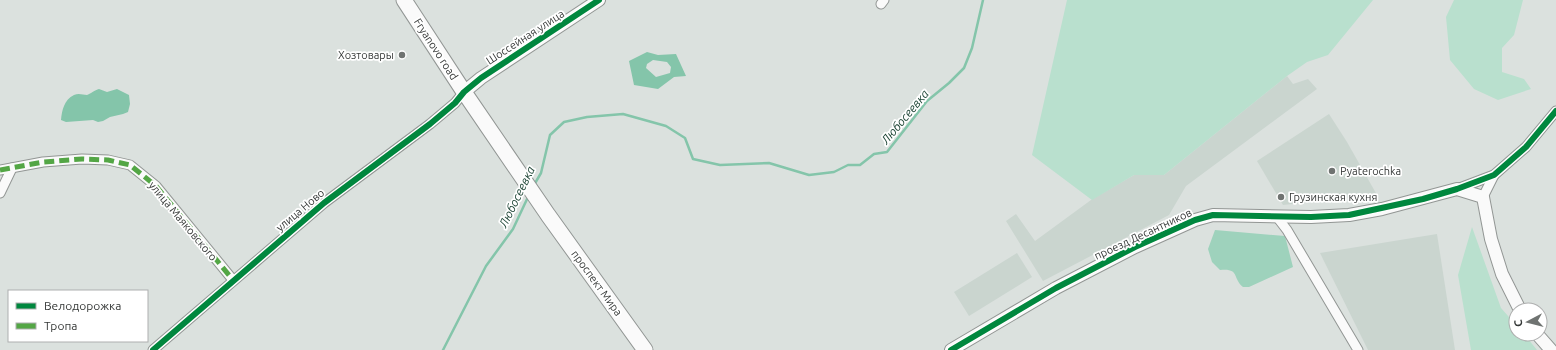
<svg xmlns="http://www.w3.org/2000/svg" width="1556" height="350" font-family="Ubuntu,sans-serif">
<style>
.built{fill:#cad5cf}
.green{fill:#b9e0ce}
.forest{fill:#9ed2bc}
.water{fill:#84c5aa;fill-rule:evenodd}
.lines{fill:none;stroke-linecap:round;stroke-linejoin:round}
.stream{stroke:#84c5aa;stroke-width:2.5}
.minor-casing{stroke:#929694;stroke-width:11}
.tertiary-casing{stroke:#929694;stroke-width:14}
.primary-casing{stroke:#929694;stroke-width:17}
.minor{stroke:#fafafa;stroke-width:9}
.tertiary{stroke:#fafafa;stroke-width:12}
.primary{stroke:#fafafa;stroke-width:15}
.quiet{stroke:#53a645;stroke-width:5;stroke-dasharray:10 5;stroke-linecap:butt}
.cycleway-casing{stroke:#fff;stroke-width:8}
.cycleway{stroke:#00873e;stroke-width:6}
.poi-dot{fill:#6f7371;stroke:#fff;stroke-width:1.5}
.labels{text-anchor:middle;stroke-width:3.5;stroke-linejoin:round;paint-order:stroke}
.street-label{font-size:11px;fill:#353837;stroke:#fff}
.poi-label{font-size:11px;fill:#353837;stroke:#fff;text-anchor:start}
.water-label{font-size:12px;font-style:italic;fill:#1c4434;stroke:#fff}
</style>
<rect width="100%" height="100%" fill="#dbe1de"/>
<g class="built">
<polygon points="1287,76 1293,84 1308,79 1317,89 1186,186 1169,215 1043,281 1006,221 1016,214 1035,241 1091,200 1134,175 1164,175"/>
<polygon points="1329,114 1347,142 1377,195 1283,205 1257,161"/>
<polygon points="1437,234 1455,350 1368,350 1320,253"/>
<polygon points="1017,253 1032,277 969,316 954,292"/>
</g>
<g class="green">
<polygon points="1067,0 1373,0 1328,55 1307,62 1287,76 1164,175 1134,175 1092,200 1032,155"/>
<polygon points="1454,0 1523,0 1514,35 1502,48 1502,72 1524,79 1531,89 1498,100 1474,89 1450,60 1446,17"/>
<polygon points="1472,227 1501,308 1516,325 1516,334 1524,334 1537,350 1471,350 1458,275"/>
</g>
<path class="forest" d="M 1215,230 L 1285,236 L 1293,267 L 1249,287 L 1243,287 C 1232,278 1240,268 1220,270 L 1212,262 L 1208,249 Z"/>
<g class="water">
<path d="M 647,52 L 658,55 L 676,54 L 686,76 L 674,77 L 658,89 L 634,85 L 629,61 ZM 653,60 L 667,62 L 671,67 L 670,73 L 656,77 L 646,68 L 647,64 Z"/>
<path d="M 99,89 L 107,92 L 117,89 L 129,95 L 130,104 L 128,112 L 123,114 L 110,117 L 103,121 L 98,122 L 93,120 L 66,122 L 61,120 C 62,110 64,100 74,95 C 79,93 83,95 87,95 C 90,94 95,90 99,89 Z"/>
</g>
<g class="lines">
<g class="stream">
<polyline points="534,185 541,173 550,135 564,122 587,117 623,114 666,126 685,138 693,159 720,165 769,163 809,175 834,172 848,165 860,165 874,154 887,152 927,101 949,83 964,68 972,48 983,0"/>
<polyline points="443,350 486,266 513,229 528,197"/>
</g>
<defs>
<g id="minor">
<polyline points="881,4 884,0"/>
<polyline points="0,170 43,162 82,159 108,160 130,165 156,186 233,280"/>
<polyline points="1457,189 1494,175 1526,147 1556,111"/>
<polyline points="0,193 12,168"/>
<polyline points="1483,197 1494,175"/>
<polyline points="1277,217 1287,230 1358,350"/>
<polyline points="153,350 324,203 430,124 455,103 464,92"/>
</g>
<g id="tertiary">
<polyline points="464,92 481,78 599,0"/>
<polyline points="1537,334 1551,350"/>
<polyline points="951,350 1056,288 1135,247 1195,220 1213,215 1311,217 1349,215 1382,209 1457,189 1483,197 1491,239 1502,274 1520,310"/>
</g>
<polyline id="primary" points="404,0 464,92 548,215 645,350"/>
</defs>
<use href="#minor" class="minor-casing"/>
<use href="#tertiary" class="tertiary-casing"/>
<use href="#primary" class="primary-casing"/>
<use href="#minor" class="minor"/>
<use href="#tertiary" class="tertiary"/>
<use href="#primary" class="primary"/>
<polyline class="quiet" points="0,170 43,162 82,159 108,160 130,165 156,186 233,280"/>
<defs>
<g id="cycleway">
<polyline points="153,350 324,203 430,124 455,103 464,92 481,78 599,0"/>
<polyline points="951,350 1056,288 1135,247 1195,220 1213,215 1311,217 1349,215 1423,199 1457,189 1494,175 1526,147 1556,111"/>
</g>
</defs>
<use href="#cycleway" class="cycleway-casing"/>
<use href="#cycleway" class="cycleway"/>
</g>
<g class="poi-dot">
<circle cx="402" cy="55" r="4"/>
<circle cx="1332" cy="171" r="4"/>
<circle cx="1281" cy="197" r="4"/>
</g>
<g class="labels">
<g class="street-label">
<text transform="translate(525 37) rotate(-33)" y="4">Шоссейная улица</text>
<text transform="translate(436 49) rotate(57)" y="4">Fryanovo road</text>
<text transform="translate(300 210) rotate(-40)" y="4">улица Ново</text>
<text transform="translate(183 221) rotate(50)" y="4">улица Маяковского</text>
<text transform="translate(1143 234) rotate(-25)" y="4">проезд Десантников</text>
<text transform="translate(597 283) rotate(54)" y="4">проспект Мира</text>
</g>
<g class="poi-label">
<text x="394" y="59" text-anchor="end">Хозтовары</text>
<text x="1340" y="175">Pyaterochka</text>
<text x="1289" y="201">Грузинская кухня</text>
</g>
<g class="water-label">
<text transform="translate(905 117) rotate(-50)" y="4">Любосеевка</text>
<text transform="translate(517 197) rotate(-64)" y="4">Любосеевка</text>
</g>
</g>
<rect x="8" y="290" width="140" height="52" fill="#ffffff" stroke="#aeafaf"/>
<rect x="16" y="303" width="20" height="6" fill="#00873e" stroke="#aeafaf"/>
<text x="44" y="310" font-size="12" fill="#353837">Велодорожка</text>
<rect x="16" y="323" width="20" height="6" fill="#53a645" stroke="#aeafaf"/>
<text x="44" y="330" font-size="12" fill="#353837">Тропа</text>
<g transform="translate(1528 322) rotate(263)"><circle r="19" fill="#ffffff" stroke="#aeafaf"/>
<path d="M0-3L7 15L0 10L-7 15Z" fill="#6f7371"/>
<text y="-6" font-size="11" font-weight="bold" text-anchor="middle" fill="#353837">С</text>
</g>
</svg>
